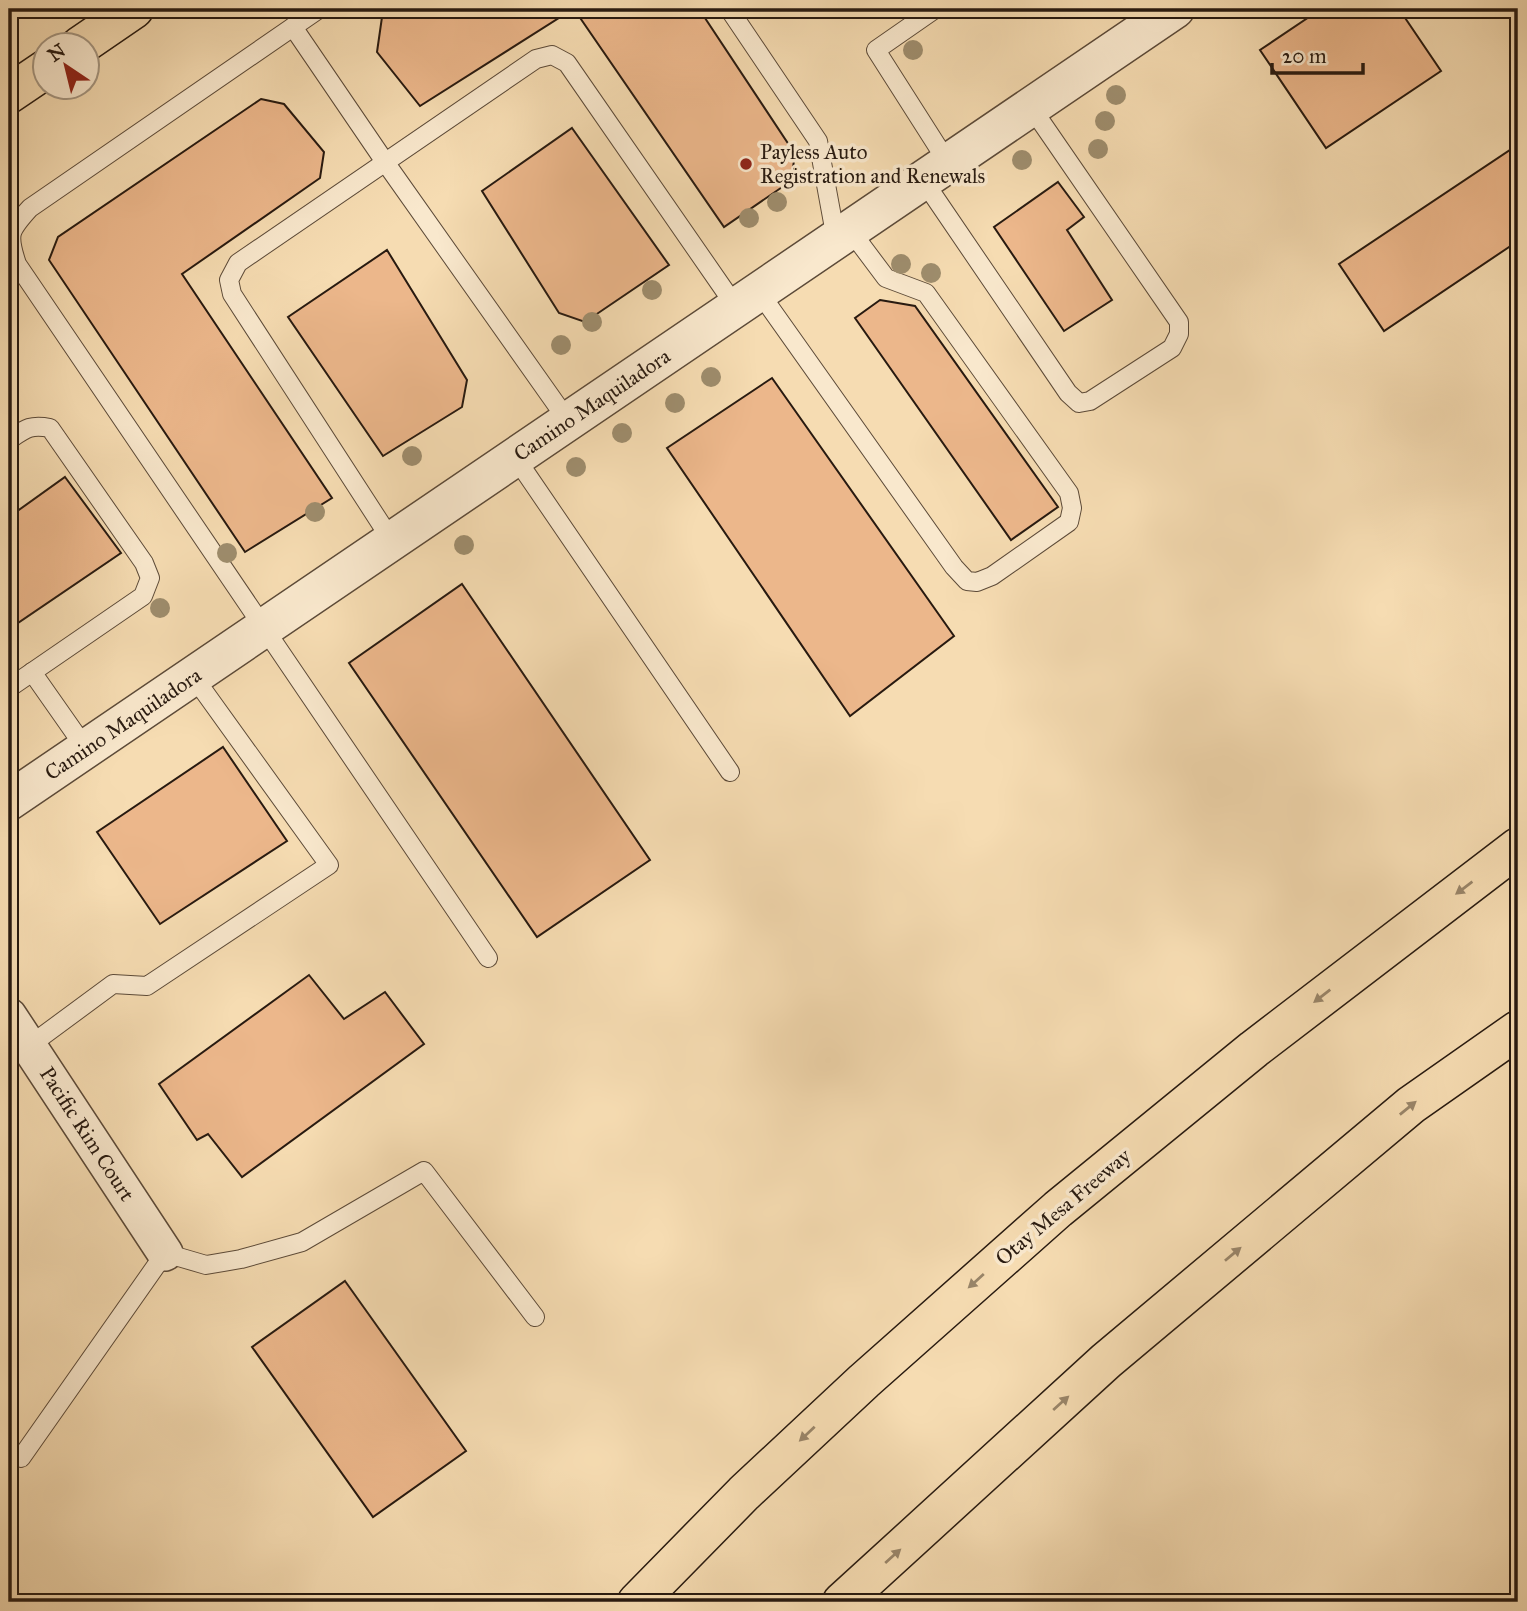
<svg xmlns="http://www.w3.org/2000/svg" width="1527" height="1611" font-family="'IM FELL Great Primer',serif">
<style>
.building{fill:#ecb78b;stroke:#281a10;stroke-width:2}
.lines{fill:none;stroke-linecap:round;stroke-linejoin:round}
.service-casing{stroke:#5c4a38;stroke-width:20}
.minor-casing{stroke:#5c4a38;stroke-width:38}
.tertiary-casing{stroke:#5c4a38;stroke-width:41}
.primary-casing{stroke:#281a10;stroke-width:41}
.motorway-casing{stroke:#281a10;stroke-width:41}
.service{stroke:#f9e8cd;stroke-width:18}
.minor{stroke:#f9e8cd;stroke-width:35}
.tertiary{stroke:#f9e8cd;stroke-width:38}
.primary{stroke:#f6dcb2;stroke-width:38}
.motorway{stroke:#f6dcb2;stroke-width:38}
.tree{fill:#9e8d6d}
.oneway{fill:#998569}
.poi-dot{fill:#8f2418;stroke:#f9e8cd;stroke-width:2.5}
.labels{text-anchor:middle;stroke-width:7;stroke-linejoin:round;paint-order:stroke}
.poi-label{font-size:21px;fill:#281a10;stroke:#f9e8cd;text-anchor:start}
.street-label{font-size:21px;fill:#281a10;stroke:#f9e8cd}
</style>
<rect width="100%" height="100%" fill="#f6dcb2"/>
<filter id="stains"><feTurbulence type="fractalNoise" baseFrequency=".00286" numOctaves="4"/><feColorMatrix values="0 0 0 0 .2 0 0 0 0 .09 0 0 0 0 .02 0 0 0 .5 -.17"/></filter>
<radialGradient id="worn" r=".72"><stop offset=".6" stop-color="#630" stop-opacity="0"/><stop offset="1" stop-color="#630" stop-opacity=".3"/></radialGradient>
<g class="building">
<polygon points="395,9 573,9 420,106 377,52 382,17"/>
<polygon points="574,9 699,9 795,154 791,181 724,227"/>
<polygon points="1321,9 1399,9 1441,71 1326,148 1260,50"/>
<polygon points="261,99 284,104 324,152 320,178 182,274 332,498 245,552 49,260 58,237"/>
<polygon points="572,128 669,265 585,322 559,313 482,191"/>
<polygon points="1510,150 1518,163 1518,241 1384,331 1339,264"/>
<polygon points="1058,182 1084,217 1067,230 1112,300 1064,331 994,227"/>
<polygon points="387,250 467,380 462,407 383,456 288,317"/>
<polygon points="880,300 915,306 1058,507 1011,540 855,318"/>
<polygon points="772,378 954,636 850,716 667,448"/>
<polygon points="65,477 121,553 9,629 9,517"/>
<polygon points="462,584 650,860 537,937 349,663"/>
<polygon points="223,747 287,841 160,924 97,832"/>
<polygon points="309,975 344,1019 385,992 424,1044 242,1177 208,1134 197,1140 159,1084"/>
<polygon points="345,1281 466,1451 373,1517 252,1347"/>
</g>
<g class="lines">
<defs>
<g id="service">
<path d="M 319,9 L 30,208 C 9,231 7,234 17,264 L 488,958"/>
<polyline points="729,9 818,141 836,239"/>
<polyline points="935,9 876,50 948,163"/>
<polyline points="293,27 385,162 568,421"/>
<polyline points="923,180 1068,393 1079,403 1090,401 1172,348 1179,334 1179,322 1031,107"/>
<polyline points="759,292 954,567 967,581 977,582 992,576 1069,522 1072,508 1069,493 926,293 886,278 850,230"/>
<path d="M 9,440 C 25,429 30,424 50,428 L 144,563 L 150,578 L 143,596 L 9,688"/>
<polyline points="515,457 730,772"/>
<polyline points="392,541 232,294 229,280 238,263 536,59 552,55 567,63 736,307"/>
<polyline points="32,672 86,749"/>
<polyline points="29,1046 113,984 147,986 329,865 193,676"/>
<polyline points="21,1458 165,1253 206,1265 241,1259 302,1242 424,1171 535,1317"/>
</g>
<polyline id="minor" points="9,1016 165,1253"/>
<polyline id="tertiary" points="9,801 1175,9"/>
<g id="primary">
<polyline points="80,46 134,9"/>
<polyline points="9,94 46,69"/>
</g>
<g id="motorway">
<polyline points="637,1602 744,1493 864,1381 1058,1209 1254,1049 1518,847"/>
<polyline points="842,1602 1106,1361 1411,1105 1518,1030"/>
</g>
</defs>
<use href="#service" class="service-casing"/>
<use href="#minor" class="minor-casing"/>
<use href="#tertiary" class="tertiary-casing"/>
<use href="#primary" class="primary-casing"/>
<use href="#motorway" class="motorway-casing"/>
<use href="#service" class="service"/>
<use href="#minor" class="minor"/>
<use href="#tertiary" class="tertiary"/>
<use href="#primary" class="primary"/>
<use href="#motorway" class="motorway"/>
</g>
<g class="tree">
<circle cx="913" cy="50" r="10"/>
<circle cx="1116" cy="95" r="10"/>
<circle cx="1105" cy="121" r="10"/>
<circle cx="1098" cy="149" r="10"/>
<circle cx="1022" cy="160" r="10"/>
<circle cx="777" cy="202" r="10"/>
<circle cx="749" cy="218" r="10"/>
<circle cx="901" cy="264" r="10"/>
<circle cx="931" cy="273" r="10"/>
<circle cx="652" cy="290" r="10"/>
<circle cx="592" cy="322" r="10"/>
<circle cx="561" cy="345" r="10"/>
<circle cx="711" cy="377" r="10"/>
<circle cx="675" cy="403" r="10"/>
<circle cx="622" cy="433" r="10"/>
<circle cx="412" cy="456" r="10"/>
<circle cx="576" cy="467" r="10"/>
<circle cx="315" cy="512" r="10"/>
<circle cx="464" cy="545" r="10"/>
<circle cx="227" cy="553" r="10"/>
<circle cx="160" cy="608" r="10"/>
</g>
<defs><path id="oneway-solid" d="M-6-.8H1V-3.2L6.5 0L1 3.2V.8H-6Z" transform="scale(1.75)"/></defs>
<g class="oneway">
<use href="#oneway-solid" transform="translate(1464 888) rotate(143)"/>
<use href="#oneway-solid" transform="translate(1322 996) rotate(142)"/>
<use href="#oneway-solid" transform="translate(1408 1108) rotate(-39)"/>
<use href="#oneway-solid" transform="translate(1233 1254) rotate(-40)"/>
<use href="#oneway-solid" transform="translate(976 1281) rotate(138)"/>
<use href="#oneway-solid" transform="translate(1061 1403) rotate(-42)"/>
<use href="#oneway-solid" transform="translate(807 1434) rotate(137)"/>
<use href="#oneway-solid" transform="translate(893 1556) rotate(-42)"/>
</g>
<circle class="poi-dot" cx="746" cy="164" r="7"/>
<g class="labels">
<g class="poi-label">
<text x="760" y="159">Payless Auto<tspan x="760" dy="24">Registration and Renewals</tspan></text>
</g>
<g class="street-label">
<text transform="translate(592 405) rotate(-34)" y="7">Camino Maquiladora</text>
<text transform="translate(123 724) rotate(-34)" y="7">Camino Maquiladora</text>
<text transform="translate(87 1134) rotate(57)" y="7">Pacific Rim Court</text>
<text transform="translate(1063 1207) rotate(-40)" y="7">Otay Mesa Freeway</text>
</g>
</g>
<rect width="1527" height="1611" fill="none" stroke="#f6dcb2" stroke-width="35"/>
<rect x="10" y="10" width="1506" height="1590" fill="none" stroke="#281a10" stroke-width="3.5"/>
<rect x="18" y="18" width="1492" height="1576" fill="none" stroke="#281a10" stroke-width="2"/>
<g transform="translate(66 66) rotate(325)"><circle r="33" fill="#f9e8cd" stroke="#a59681" stroke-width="2"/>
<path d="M0-5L12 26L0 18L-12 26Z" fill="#8f2418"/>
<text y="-10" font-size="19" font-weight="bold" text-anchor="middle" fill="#281a10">N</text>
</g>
<path d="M1272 63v10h91v-10" fill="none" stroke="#281a10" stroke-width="3.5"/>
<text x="1282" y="63" font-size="21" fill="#281a10" stroke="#f9e8cd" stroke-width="5" paint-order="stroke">20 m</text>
<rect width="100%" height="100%" filter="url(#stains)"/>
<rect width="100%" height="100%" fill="url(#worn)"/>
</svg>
